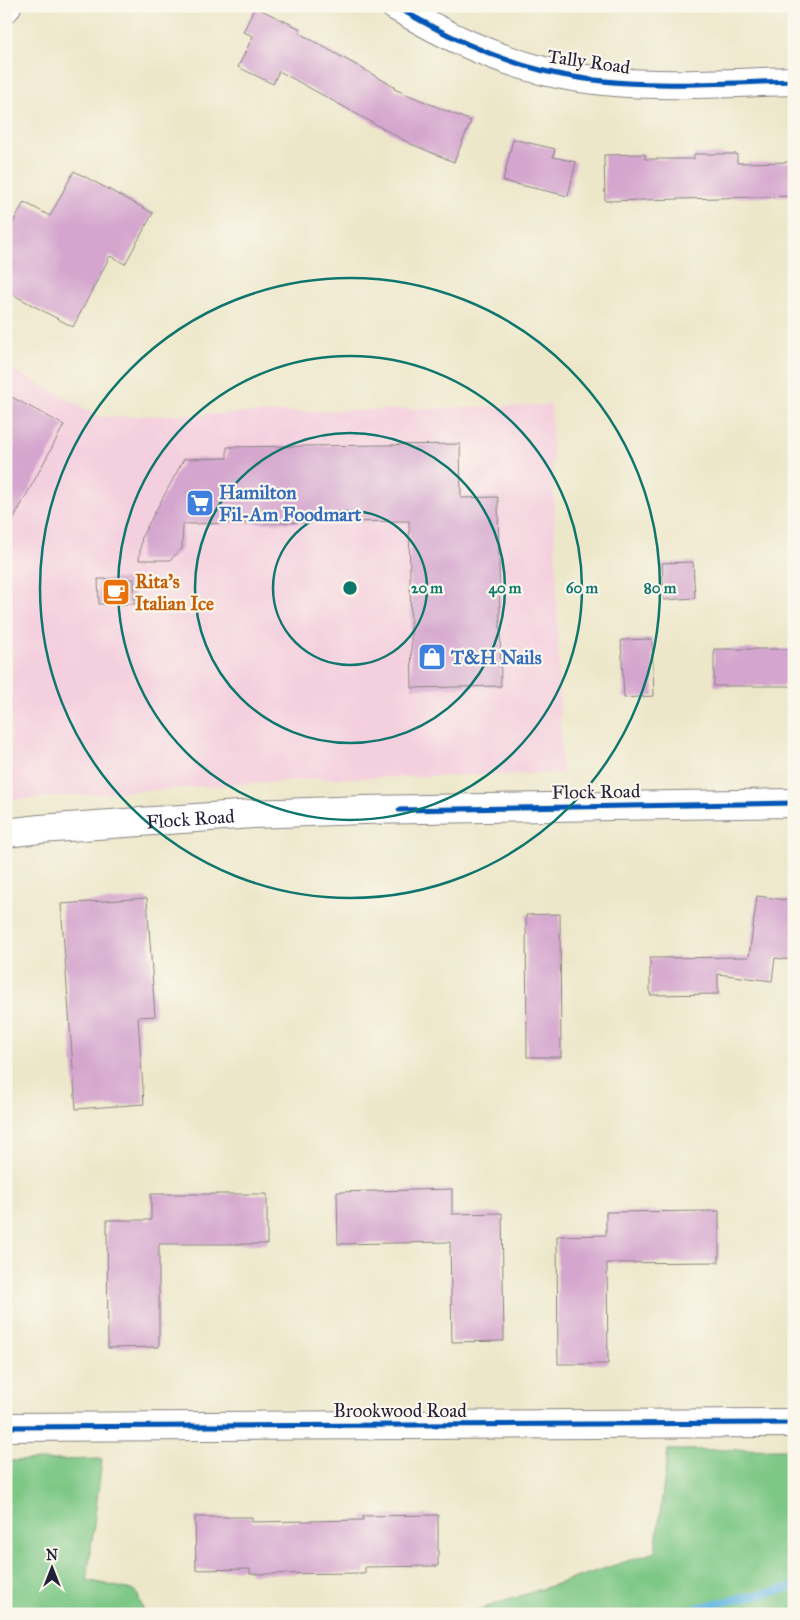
<svg xmlns="http://www.w3.org/2000/svg" width="800" height="1620" font-family="'IM FELL Great Primer',serif">
<style>
.built{fill:#f4cfde}
.green{fill:#7ec886;stroke:#507560}
.lines{fill:none;stroke-linecap:round;stroke-linejoin:round}
.stream{stroke:#69bae4;stroke-width:8}
.building{fill:#d4a5ce}
.minor-casing{stroke:#888482;stroke-width:30}
.major-casing{stroke:#888482;stroke-width:30}
.minor{stroke:#fff;stroke-width:28}
.major{stroke:#fff;stroke-width:28}
.cycleway-casing{stroke:#fbf7ec;stroke-width:8}
.cycleway{stroke:#0057b8;stroke-width:5}
.ring{fill:none;stroke:#0f766e;stroke-width:2.5}
.labels{text-anchor:middle;stroke-width:4.5;stroke-linejoin:round;paint-order:stroke}
.street-label{font-size:19px;fill:#22223b;stroke:#fbf7ec}
.shop-label{font-size:19px;font-weight:bold;fill:#366cbe;stroke:#fbf7ec;text-anchor:start}
.food-label{font-size:19px;font-weight:bold;fill:#c56008;stroke:#fbf7ec;text-anchor:start}
.centre{fill:#0f766e;stroke:#fbf7ec;stroke-width:2.5}
.ring-label{font-size:15px;text-anchor:middle;font-weight:bold;fill:#0f766e;stroke:#fbf7ec;stroke-width:4.5;stroke-linejoin:round;paint-order:stroke}
</style>
<rect width="100%" height="100%" fill="#fbf7ec"/>
<filter id="ink" filterUnits="userSpaceOnUse"><feTurbulence type="fractalNoise" baseFrequency=".02" numOctaves="2"/><feDisplacementMap in="SourceGraphic" scale="10" xChannelSelector="R" yChannelSelector="G"/><feConvolveMatrix kernelMatrix="1 2 1 2 8 2 1 2 1" color-interpolation-filters="sRGB"/></filter>
<filter id="wash" filterUnits="userSpaceOnUse"><feTurbulence type="fractalNoise" baseFrequency=".0096" numOctaves="4" result="noise"/><feDisplacementMap in="SourceGraphic" scale="20" xChannelSelector="R" yChannelSelector="G"/><feGaussianBlur stdDeviation="1.12" result="paint"/><feColorMatrix in="noise" values="0 0 0 0 0 0 0 0 0 0 0 0 0 0 0 0 0 1.4 0 .05"/><feComposite in="paint" operator="in"/></filter>
<g filter="url(#wash)">
<rect width="100%" height="100%" fill="#ede7ca"/>
<polygon class="built" points="6,366 101,417 551,405 562,773 312,779 10,800 13,648 6,644"/>
<g class="green">
<polygon points="794,1449 794,1614 465,1614 655,1552 668,1450"/>
<polygon points="102,1459 87,1580 136,1591 145,1614 6,1614 6,1461"/>
</g>
<g class="lines">
<polyline class="stream" points="668,1614 794,1587"/>
</g>
<g id="blocks">
<g class="building">
<polygon points="255,7 301,29 299,33 395,87 394,89 471,121 454,162 411,144 279,71 273,84 238,67 253,36 243,32"/>
<polygon points="513,139 555,149 553,157 576,162 568,196 503,181"/>
<polygon points="645,154 645,159 694,159 694,154 737,154 737,163 794,162 794,196 605,201 604,155"/>
<polygon points="74,171 153,213 125,264 110,256 73,327 6,291 6,236 24,202 50,216"/>
<polygon points="6,394 64,425 6,533"/>
<polygon points="460,444 461,498 498,497 501,686 412,688 409,521 183,524 182,549 170,560 139,560 142,536 184,459 227,458 227,447"/>
<polygon points="693,562 695,598 664,600 662,563"/>
<polygon points="98,579 134,579 135,604 99,604"/>
<polygon points="652,639 654,696 624,698 621,640"/>
<rect x="714" y="649" width="80" height="37"/>
<polygon points="757,896 794,901 794,946 792,960 775,958 772,981 718,974 718,994 650,995 650,958 749,957"/>
<polygon points="147,898 155,1016 138,1017 144,1104 76,1109 61,904"/>
<polygon points="560,914 561,1057 527,1057 526,915"/>
<polygon points="452,1189 452,1214 502,1213 504,1341 452,1342 450,1242 338,1244 337,1192"/>
<polygon points="151,1194 267,1194 267,1244 159,1244 159,1347 108,1348 107,1220 151,1220"/>
<polygon points="719,1211 719,1262 607,1263 608,1364 558,1364 557,1236 606,1235 606,1212"/>
<polygon points="438,1515 438,1566 365,1567 365,1573 250,1574 250,1569 196,1570 195,1517 252,1517 252,1522 363,1520 363,1516"/>
</g>
</g>
</g>
<g filter="url(#ink)">
<use href="#blocks" fill-opacity="0" stroke="#888482" stroke-width="1"/>
<g class="lines">
<defs>
<g id="minor">
<path d="M 395,6 C 443,34 489,57 544,71 C 625,91 711,83 794,81"/>
<polyline points="6,1427 794,1423"/>
</g>
<g id="major">
<polyline points="6,8 7,6"/>
<path id="s1" d="M 6,833 L 40,829 L 253,814 L 363,810 L 794,803"/>
</g>
</defs>
<use href="#minor" class="minor-casing"/>
<use href="#major" class="major-casing"/>
<use href="#minor" class="minor"/>
<use href="#major" class="major"/>
<defs>
<g id="cycleway">
<path d="M 395,6 C 443,34 489,57 544,71 C 625,91 711,83 794,81"/>
<polyline points="399,810 794,803"/>
<polyline points="6,1427 794,1423"/>
</g>
</defs>
<use href="#cycleway" class="cycleway-casing"/>
<use href="#cycleway" class="cycleway"/>
</g>
</g>
<g class="ring">
<circle cx="350" cy="588" r="77"/>
<circle cx="350" cy="588" r="155"/>
<circle cx="350" cy="588" r="232"/>
<circle cx="350" cy="588" r="310"/>
</g>
<defs>
<symbol id="supermarket-square" viewBox="-11 -11 22 22"><rect x="-9" y="-9" width="18" height="18" rx="4" fill="#3f7fe0" stroke="#fbf7ec"/><path d="M-6-5.5h2.5l.6 2H6L4.5 2H-2.5L-4.4-4H-6ZM-1.5 3.2a1.3 1.3 0 1 0 .1 0ZM3 3.2a1.3 1.3 0 1 0 .1 0Z" fill="#fff"/></symbol>
<symbol id="cafe-square" viewBox="-11 -11 22 22"><rect x="-9" y="-9" width="18" height="18" rx="4" fill="#e8710a" stroke="#fbf7ec"/><path d="M-5.5-4.5H6V0H3Q3 3.5 0 3.5H-2.5Q-5.5 3.5-5.5 0ZM3-3.2v2h1.7v-2ZM-6 4.5H4V6H-6Z" fill="#fff"/></symbol>
<symbol id="shop-square" viewBox="-11 -11 22 22"><rect x="-9" y="-9" width="18" height="18" rx="4" fill="#3f7fe0" stroke="#fbf7ec"/><path d="M-5-2.5h2.3a2.7 3.5 0 0 1 5.4 0H5L5.5 6h-11ZM-1.5-2.5h3a1.5 2.3 0 0 0-3 0Z" fill="#fff"/></symbol>
</defs>
<g fill-rule="evenodd">
<use href="#supermarket-square" x="184" y="487" width="32" height="32"/>
<use href="#cafe-square" x="100" y="576" width="32" height="32"/>
<use href="#shop-square" x="416" y="641" width="32" height="32"/>
</g>
<g class="labels">
<g class="street-label">
<text transform="translate(589 61) rotate(8)" y="7">Tally Road</text>
<text transform="translate(596 791) rotate(-1)" y="7">Flock Road</text>
<text dy="7" stroke="none"><textPath href="#s1" startOffset="185">Flock Road</textPath></text>
<text x="400" y="1417">Brookwood Road</text>
</g>
<g class="shop-label">
<text x="219" y="499">Hamilton<tspan x="219" dy="22">Fil-Am Foodmart</tspan></text>
<text x="451" y="664">T&amp;H Nails</text>
</g>
<g class="food-label">
<text x="135" y="588">Rita's<tspan x="135" dy="22">Italian Ice</tspan></text>
</g>
</g>
<circle cx="350" cy="588" r="8" class="centre"/>
<g class="ring-label">
<text x="427" y="593">20 m</text>
<text x="505" y="593">40 m</text>
<text x="582" y="593">60 m</text>
<text x="660" y="593">80 m</text>
</g>
<rect width="800" height="1620" fill="none" stroke="#fbf7ec" stroke-width="25"/>
<g transform="translate(52 1568)" stroke="#fbf7ec" stroke-width="4" paint-order="stroke">
<path d="M0-4L9 19L0 12L-9 19Z" fill="#22223b"/>
<text y="-8" font-size="14" font-weight="bold" text-anchor="middle" fill="#22223b">N</text>
</g>
</svg>
